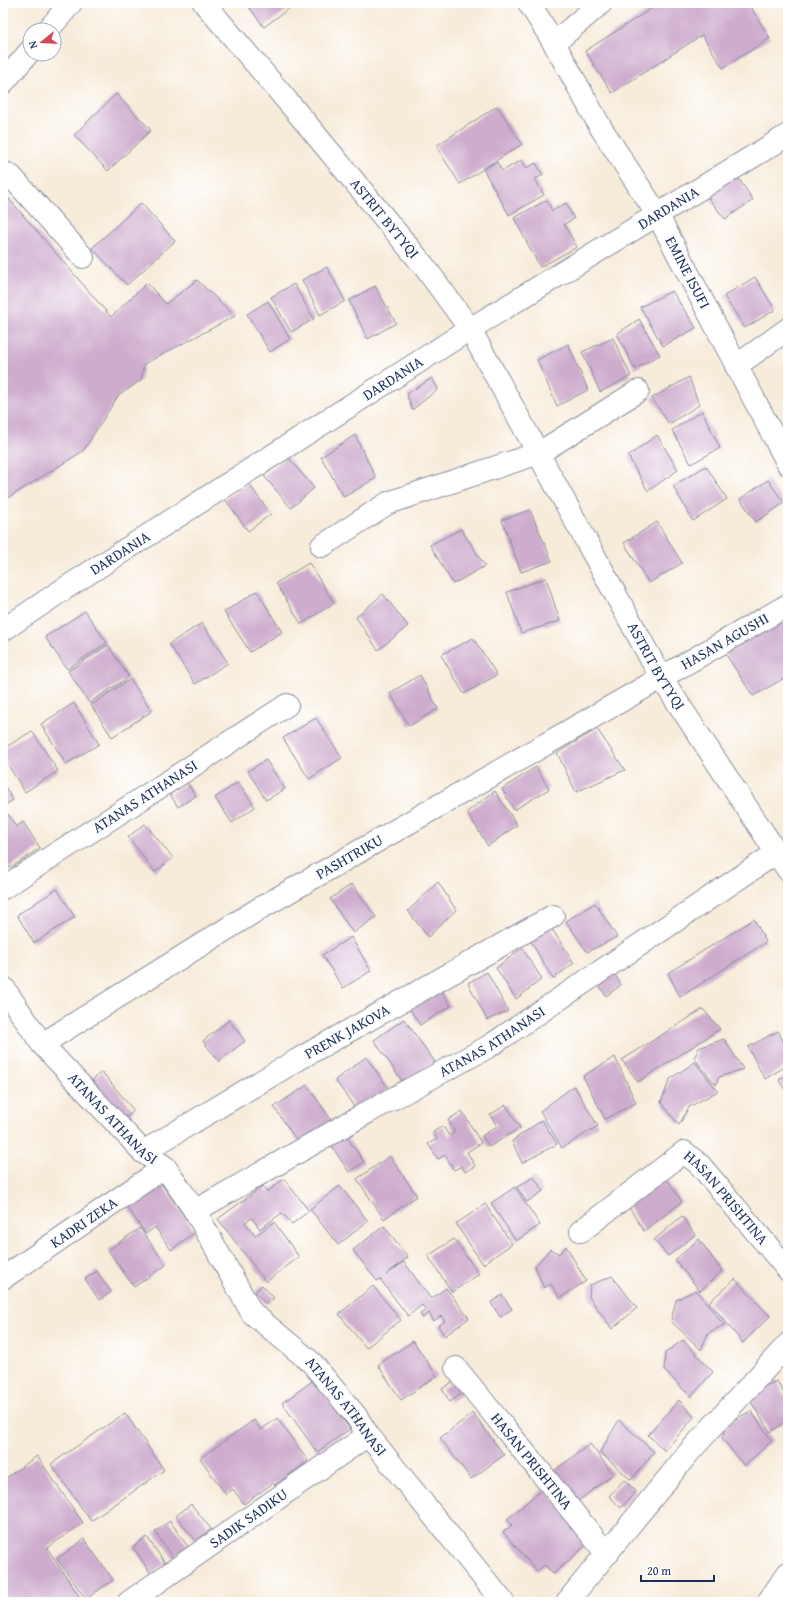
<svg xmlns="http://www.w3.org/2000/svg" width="791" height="1605" font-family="'Gentium Book Plus',serif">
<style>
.building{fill:#ceacce}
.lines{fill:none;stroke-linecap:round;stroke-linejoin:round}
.minor-casing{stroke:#898d9c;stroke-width:24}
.major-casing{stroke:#898d9c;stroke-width:24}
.minor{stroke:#fff;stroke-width:22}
.major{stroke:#fff;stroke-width:22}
.labels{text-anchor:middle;stroke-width:3.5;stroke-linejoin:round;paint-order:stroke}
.street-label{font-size:15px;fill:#1b2f5e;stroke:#fff}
</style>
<rect width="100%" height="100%" fill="#fff"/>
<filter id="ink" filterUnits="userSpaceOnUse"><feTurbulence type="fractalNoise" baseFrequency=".025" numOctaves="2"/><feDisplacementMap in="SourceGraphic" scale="8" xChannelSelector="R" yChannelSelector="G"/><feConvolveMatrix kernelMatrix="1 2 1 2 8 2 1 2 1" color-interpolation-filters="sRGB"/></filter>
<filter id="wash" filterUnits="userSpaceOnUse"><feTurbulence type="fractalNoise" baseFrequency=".012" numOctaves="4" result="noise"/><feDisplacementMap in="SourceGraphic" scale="16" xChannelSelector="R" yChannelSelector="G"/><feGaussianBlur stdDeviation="0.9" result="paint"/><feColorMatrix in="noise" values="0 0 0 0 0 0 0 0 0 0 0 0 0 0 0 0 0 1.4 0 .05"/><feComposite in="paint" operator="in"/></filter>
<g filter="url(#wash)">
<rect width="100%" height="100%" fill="#f7ebd9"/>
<g id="blocks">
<g class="building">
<polygon points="246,3 296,3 264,27"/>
<polygon points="660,3 748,3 770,38 723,68 702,35 612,93 585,51"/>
<polygon points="116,94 151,130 108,171 74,135"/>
<polygon points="497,106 522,144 460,184 436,146"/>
<polygon points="522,160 526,168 536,163 543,175 535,179 544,195 509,215 483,169 497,162 502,171"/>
<polygon points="737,176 753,200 725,219 706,195"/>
<polygon points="3,192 111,317 147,283 166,304 197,280 235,316 144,364 141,380 118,396 83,451 3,501"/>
<polygon points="547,200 552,211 566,203 574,219 564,224 577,247 540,267 514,218"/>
<polygon points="141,203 175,241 127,285 92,248"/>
<polygon points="327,267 345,301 320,315 302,280"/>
<polygon points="755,277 775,310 745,328 724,296"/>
<polygon points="294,284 314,319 291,332 271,297"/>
<polygon points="375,286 396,323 368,339 349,301"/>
<polygon points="672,291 696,328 663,346 640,307"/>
<polygon points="268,301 290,339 270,352 247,314"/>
<polygon points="639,319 660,355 635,369 617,334"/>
<polygon points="613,338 631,376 600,392 582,352"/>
<polygon points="568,344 588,390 557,406 537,360"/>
<polygon points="689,377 699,405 669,424 652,398"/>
<polygon points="432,378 438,389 412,410 407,394"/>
<polygon points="702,411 720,448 691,464 672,430"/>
<polygon points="355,435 376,478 344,497 321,457"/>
<polygon points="657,435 678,470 648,491 628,456"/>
<polygon points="287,456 314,488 291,508 264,476"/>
<polygon points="706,466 727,499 693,521 673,486"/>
<polygon points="768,480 784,503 756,522 740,499"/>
<polygon points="248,483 271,514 248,531 225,499"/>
<polygon points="530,510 552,561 521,572 502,520"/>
<polygon points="657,522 682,563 649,583 624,543"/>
<polygon points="461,529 485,566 453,584 430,545"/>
<polygon points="309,563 334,603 301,624 276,583"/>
<polygon points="546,578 560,621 521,633 507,592"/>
<polygon points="257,591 282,632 250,652 224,612"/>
<polygon points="383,594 408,626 378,650 356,617"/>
<polygon points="85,611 107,643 67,669 45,637"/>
<polygon points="788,611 788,676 753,696 723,650"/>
<polygon points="202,623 228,663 195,684 169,644"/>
<polygon points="473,638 497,675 464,694 441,655"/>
<polygon points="108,645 129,677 89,703 68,671"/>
<polygon points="420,675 438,709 409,726 390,693"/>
<polygon points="130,679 152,711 112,737 91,705"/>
<polygon points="74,703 99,744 66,764 41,724"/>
<polygon points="316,718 342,758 309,779 283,738"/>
<polygon points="597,729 625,770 576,792 557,753"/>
<polygon points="32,731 58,771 25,792 3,757 3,749"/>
<polygon points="266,760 285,789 266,800 248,771"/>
<polygon points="536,767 549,789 514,810 502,789"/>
<polygon points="238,782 255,807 232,823 215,798"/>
<polygon points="187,783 196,796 178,807 170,794"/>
<polygon points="3,784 13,800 3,806"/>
<polygon points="495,791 517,825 488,846 467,812"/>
<polygon points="8,814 16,827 23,822 40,848 10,868 3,858 3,817"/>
<polygon points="145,824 173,858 155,872 128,837"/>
<polygon points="438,882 456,910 428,937 408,911"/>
<polygon points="352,884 376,917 353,933 330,899"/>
<polygon points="57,889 75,917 34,943 17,915"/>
<polygon points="595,903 617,937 587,952 566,921"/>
<polygon points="754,919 766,942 680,997 668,973"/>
<polygon points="550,926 574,963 553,979 530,940"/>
<polygon points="351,937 371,971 343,988 322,955"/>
<polygon points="522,948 542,979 516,999 496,968"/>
<polygon points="611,968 621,985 606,996 595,979"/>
<polygon points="487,972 508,1011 487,1020 468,983"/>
<polygon points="439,987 451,1006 420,1025 408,1006"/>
<polygon points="703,1009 720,1029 638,1082 622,1060"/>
<polygon points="404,1019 435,1062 404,1084 374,1040"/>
<polygon points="229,1020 245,1041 219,1061 203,1041"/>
<polygon points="778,1031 788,1050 788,1065 765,1079 748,1047"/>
<polygon points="724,1039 743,1069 719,1077 716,1085 694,1058 699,1048"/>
<polygon points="366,1057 389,1089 358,1112 335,1080"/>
<polygon points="615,1057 636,1103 605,1119 583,1076"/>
<polygon points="695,1062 718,1091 689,1107 679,1125 661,1102 670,1079"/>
<polygon points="102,1072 134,1111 124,1119 92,1080"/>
<polygon points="788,1075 788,1095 779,1080"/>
<polygon points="307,1085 332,1121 299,1144 274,1107"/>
<polygon points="574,1086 598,1126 562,1148 540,1111"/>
<polygon points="506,1105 520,1128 489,1147 482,1136 497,1126 490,1115"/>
<polygon points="462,1111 481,1143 467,1152 475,1166 465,1172 462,1166 454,1170 445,1155 438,1159 428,1144 437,1139 433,1132 443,1126 449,1136 455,1132 448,1120"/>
<polygon points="542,1120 557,1144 522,1163 512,1141"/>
<polygon points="345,1134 364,1162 349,1172 331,1145"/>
<polygon points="390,1156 417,1196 384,1219 357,1179"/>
<polygon points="534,1177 543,1191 527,1202 517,1187"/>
<polygon points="666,1178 682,1202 644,1231 625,1201"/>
<polygon points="158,1179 195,1232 171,1250 155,1227 146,1234 124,1203"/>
<polygon points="284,1179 309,1211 292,1224 282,1213 260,1229 252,1218 245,1222 255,1236 274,1222 299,1257 266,1282 218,1219 263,1186 267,1192"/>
<polygon points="340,1186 368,1221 338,1245 310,1209"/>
<polygon points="515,1187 540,1225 516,1241 491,1203"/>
<polygon points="485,1204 512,1244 483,1264 456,1224"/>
<polygon points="682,1216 695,1235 668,1256 654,1240"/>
<polygon points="384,1226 408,1257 386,1275 404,1262 431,1299 446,1288 469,1318 445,1336 438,1326 445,1321 441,1316 434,1321 429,1313 423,1318 420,1314 426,1310 422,1305 408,1316 380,1279 377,1281 353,1250"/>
<polygon points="140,1228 166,1265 134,1287 108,1250"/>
<polygon points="454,1239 479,1274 452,1292 428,1256"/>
<polygon points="699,1239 722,1271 700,1291 675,1260"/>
<polygon points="566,1246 586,1281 560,1298 551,1284 544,1288 535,1266 550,1249 559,1254"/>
<polygon points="97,1271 111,1292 99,1300 85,1279"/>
<polygon points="612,1276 637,1308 612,1329 589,1297 590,1285"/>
<polygon points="735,1279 770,1316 743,1343 709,1302"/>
<polygon points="262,1285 274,1298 266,1304 255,1292"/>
<polygon points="373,1286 401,1320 366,1348 339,1314"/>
<polygon points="696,1290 724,1325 708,1333 701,1350 671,1321 676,1300"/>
<polygon points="502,1295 512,1309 500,1317 491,1303"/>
<polygon points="683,1340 713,1372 691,1397 664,1370 665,1353"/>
<polygon points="413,1341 437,1376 401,1400 378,1365"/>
<polygon points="457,1379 465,1391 450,1402 442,1389"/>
<polygon points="314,1380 350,1429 317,1452 282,1403"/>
<polygon points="777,1381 788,1401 788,1420 770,1432 751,1402 754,1390"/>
<polygon points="679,1400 694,1417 665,1451 648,1435"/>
<polygon points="751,1411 772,1441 744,1466 722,1438 728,1423"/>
<polygon points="125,1413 164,1470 91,1521 51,1464"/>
<polygon points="473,1413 504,1455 471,1479 440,1438"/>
<polygon points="277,1418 308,1461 275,1485 273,1483 244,1504 233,1489 226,1495 200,1458 254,1420 261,1430"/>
<polygon points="619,1420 654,1452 631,1480 600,1452"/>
<polygon points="590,1444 613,1474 577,1502 554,1471"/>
<polygon points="37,1456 83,1523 47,1548 83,1602 3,1602 3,1480"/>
<polygon points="624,1480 636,1491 621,1508 609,1496"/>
<polygon points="544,1488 590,1542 553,1574 545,1565 537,1571 503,1532 512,1525 507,1519"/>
<polygon points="191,1504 211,1529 196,1541 176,1516"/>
<polygon points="170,1521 188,1547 173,1558 155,1532"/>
<polygon points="147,1537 165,1563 151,1574 133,1547"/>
<polygon points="84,1539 113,1580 86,1599 57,1559"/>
</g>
</g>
</g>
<g filter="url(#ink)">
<use href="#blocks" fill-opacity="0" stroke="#898d9c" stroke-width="1"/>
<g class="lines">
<defs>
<g id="minor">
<path id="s1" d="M 204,3 L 306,123 L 424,266 L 470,329 L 662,679 L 788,870"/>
<path id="s2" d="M 529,3 L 554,43 L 601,128 L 657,214 L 788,464"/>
<polyline points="554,43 601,3"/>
<polyline points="3,172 11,176 83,257"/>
<polyline points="736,366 788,329"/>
<polyline points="322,546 388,503 539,453 638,391"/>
<path id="s3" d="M 3,630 L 64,589 L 470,329 L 788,135"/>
<path id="s4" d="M 3,888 L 287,705"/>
<path id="s5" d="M 3,987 L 42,1044 L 143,1152 L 165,1167 L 195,1211 L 252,1313 L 312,1363 L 356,1416 L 368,1435 L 503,1602"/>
<path id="s6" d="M 42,1044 L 257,910 L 788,605"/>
<path id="s7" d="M 143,1152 L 297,1060 L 553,916"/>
<path id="s8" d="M 195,1211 L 368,1112 L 488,1047 L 776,853"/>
<path id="s9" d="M 581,1231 L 684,1152 L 700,1165 L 788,1270"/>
<path id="s10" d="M 3,1278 L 165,1167"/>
<path id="s11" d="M 456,1368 L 607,1554"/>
<path id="s12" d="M 129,1602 L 368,1435"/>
<polyline points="567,1602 691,1450 788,1344"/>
<polyline points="768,1602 788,1573"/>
</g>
<g id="major">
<polyline points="48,30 71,3"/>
<polyline points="3,83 30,51"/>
</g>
</defs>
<use href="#minor" class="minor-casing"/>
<use href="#major" class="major-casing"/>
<use href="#minor" class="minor"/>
<use href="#major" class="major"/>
</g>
</g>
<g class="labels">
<g class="street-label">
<text dy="5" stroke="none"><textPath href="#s3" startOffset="788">DARDANIA</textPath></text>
<text dy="5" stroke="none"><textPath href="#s1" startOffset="281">ASTRIT BYTYQI</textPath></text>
<text dy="5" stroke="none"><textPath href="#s2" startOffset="313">EMINE ISUFI</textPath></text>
<text dy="5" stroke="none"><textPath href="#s3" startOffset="464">DARDANIA</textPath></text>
<text dy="5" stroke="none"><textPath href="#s3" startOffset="140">DARDANIA</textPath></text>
<text dy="5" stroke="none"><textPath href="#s6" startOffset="793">HASAN AGUSHI</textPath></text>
<text dy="5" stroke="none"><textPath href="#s1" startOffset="806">ASTRIT BYTYQI</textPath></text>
<text dy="5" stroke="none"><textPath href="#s4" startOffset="169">ATANAS ATHANASI</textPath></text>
<text dy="5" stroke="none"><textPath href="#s6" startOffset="360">PASHTRIKU</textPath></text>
<text dy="5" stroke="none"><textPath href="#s7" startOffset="237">PRENK JAKOVA</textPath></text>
<text dy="5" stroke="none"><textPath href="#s8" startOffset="342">ATANAS ATHANASI</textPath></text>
<text dy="5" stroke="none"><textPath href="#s5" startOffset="172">ATANAS ATHANASI</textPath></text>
<text dy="5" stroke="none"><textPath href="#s9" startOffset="192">HASAN PRISHTINA</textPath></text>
<text dy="5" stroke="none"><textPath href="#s10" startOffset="98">KADRI ZEKA</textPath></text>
<text dy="5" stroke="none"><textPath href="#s5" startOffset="547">ATANAS ATHANASI</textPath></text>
<text dy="5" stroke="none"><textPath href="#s11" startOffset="120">HASAN PRISHTINA</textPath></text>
<text dy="5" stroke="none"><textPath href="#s12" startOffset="146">SADIK SADIKU</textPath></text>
</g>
</g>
<rect width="791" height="1605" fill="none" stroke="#fff" stroke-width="16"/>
<g transform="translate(42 42) rotate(252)"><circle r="19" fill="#ffffff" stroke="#a4acbf"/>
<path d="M0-3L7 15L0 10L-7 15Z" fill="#d1495b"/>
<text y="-6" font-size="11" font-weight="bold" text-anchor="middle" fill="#1b2f5e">N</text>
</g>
<path d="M641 1575v6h73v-6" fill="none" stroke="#1b2f5e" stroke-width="2"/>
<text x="647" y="1575" font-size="12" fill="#1b2f5e" stroke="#ffffff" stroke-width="3" paint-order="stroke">20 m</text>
</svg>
